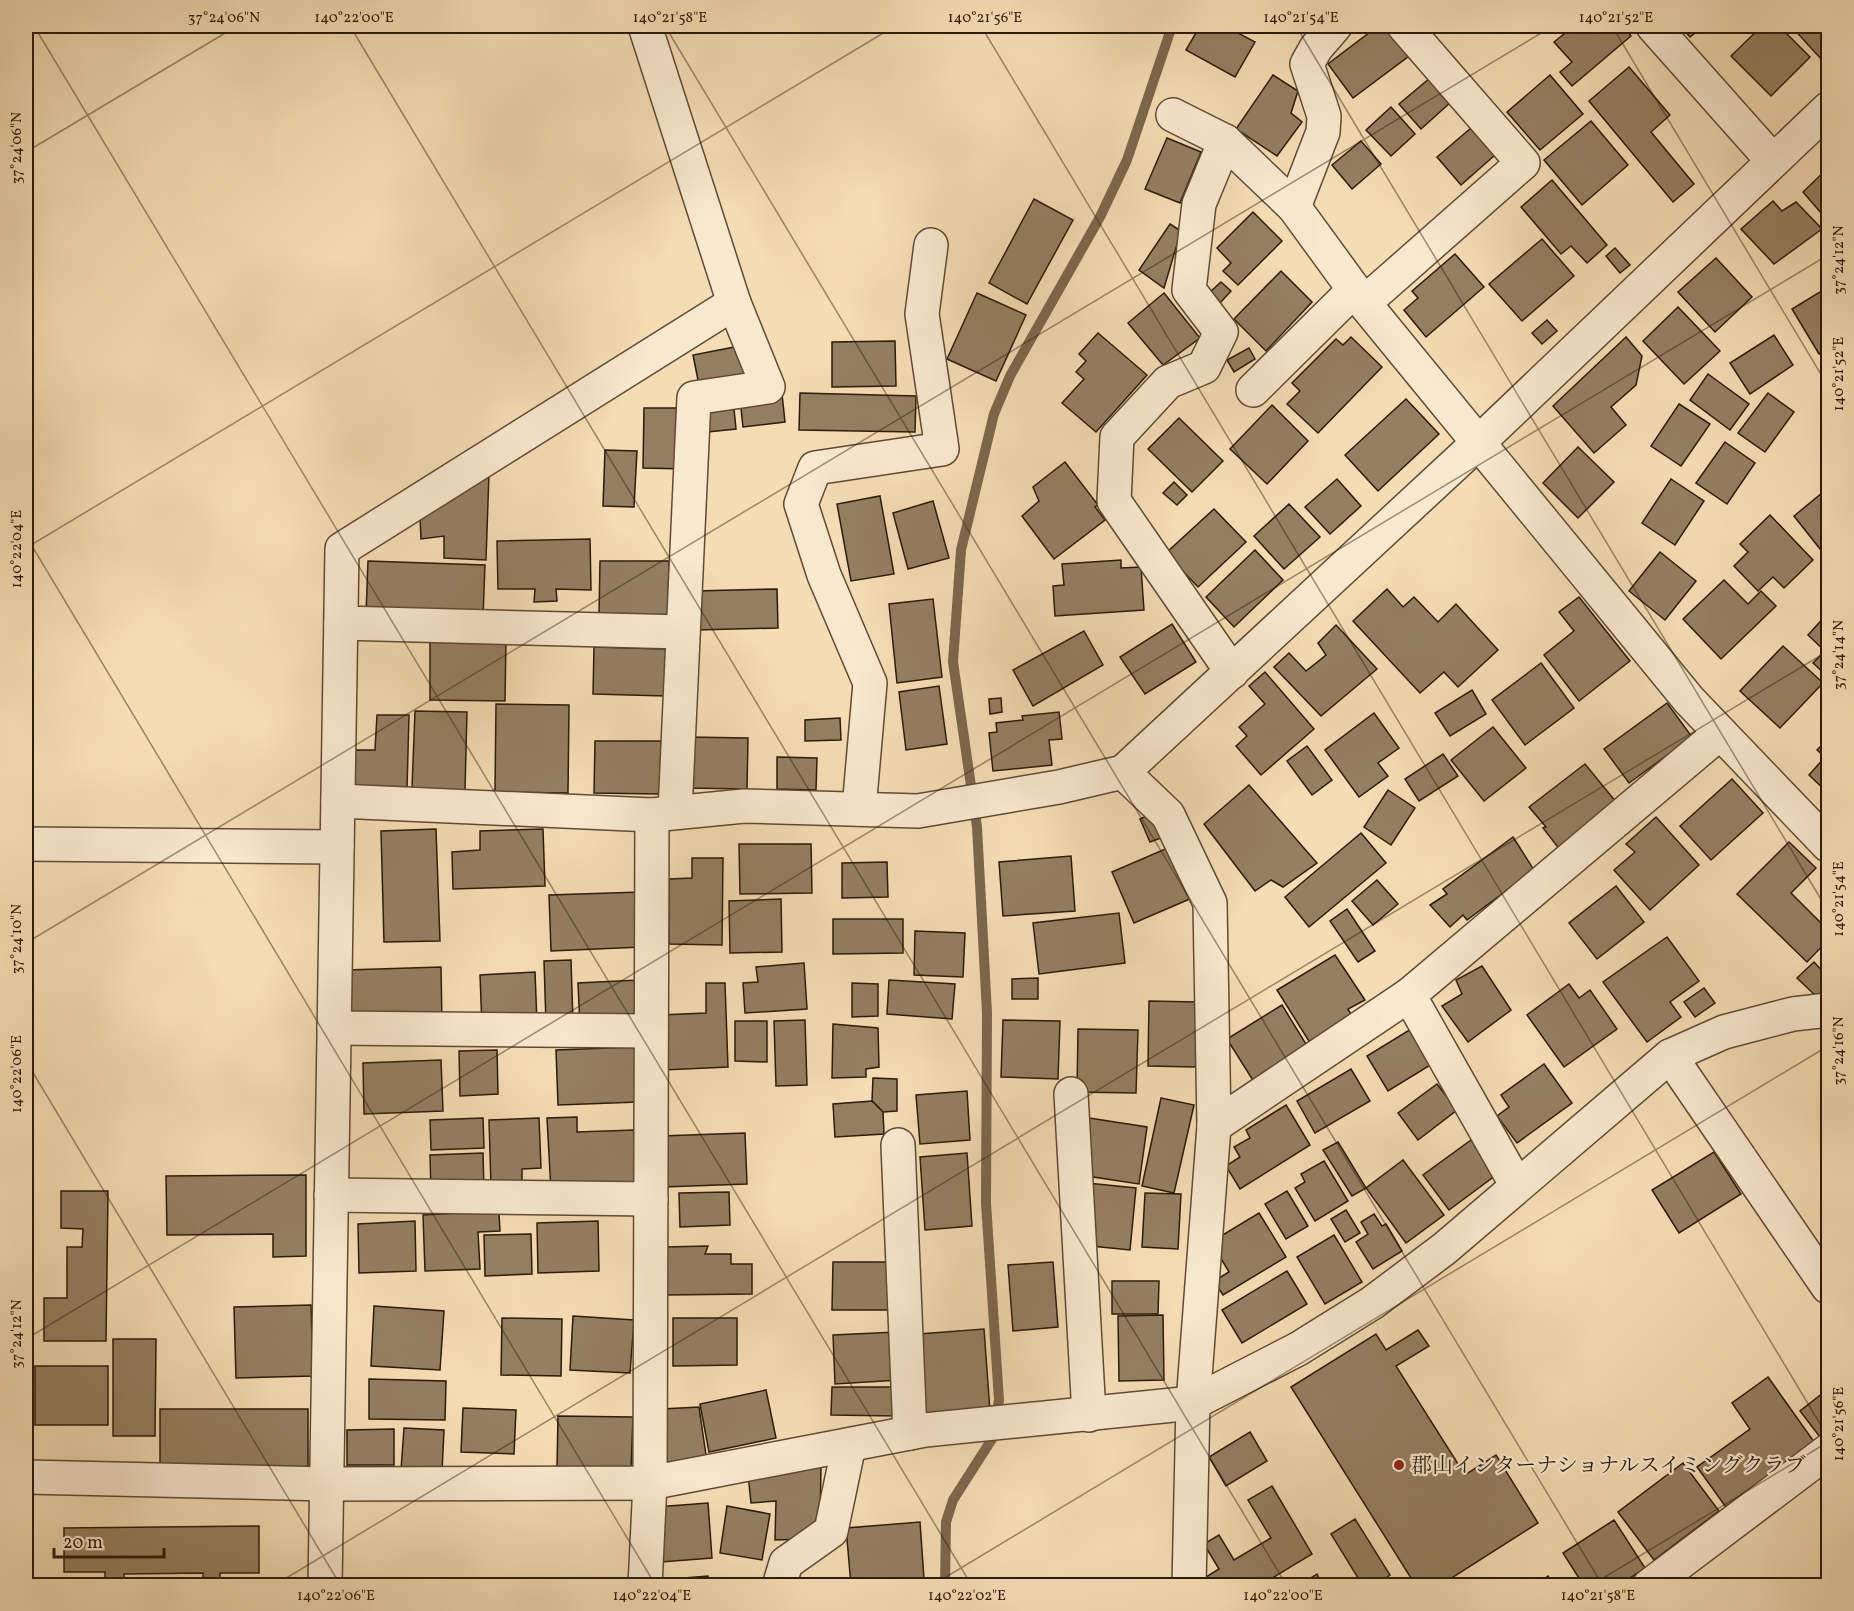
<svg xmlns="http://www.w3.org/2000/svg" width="1854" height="1611" font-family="Vollkorn,'Noto Serif JP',serif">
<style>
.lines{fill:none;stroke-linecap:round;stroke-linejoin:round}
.stream{stroke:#7c674c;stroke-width:10}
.building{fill:#947f61;stroke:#2d1a08;stroke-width:1.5}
.minor-casing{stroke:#5f4a33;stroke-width:36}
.minor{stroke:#f8e8ce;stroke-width:33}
.ticks{fill:none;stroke:#2d1a08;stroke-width:1.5;stroke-opacity:0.45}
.poi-dot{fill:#8f2418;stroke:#f8e8ce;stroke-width:2}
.labels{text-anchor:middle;stroke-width:4.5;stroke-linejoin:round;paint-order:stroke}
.poi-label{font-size:21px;fill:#2d1a08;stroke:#f8e8ce;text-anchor:start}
.neatline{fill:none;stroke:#2d1a08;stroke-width:2}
.ticks-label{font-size:15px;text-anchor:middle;fill:#2d1a08}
</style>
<rect width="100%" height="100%" fill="#f4dcb4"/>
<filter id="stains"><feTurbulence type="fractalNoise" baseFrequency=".00333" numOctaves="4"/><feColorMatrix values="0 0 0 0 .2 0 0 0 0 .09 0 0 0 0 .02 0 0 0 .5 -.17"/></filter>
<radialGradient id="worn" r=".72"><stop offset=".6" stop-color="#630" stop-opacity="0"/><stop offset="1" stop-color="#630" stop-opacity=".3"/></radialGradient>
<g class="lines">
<polyline class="stream" points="945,1586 946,1522 953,1500 992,1439 999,1400 986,1203 987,1013 977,827 953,662 961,550 994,414 1010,376 1100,217 1127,160 1172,26"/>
</g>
<g class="building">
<polygon points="1200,26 1225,26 1255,42 1235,77 1186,50"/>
<polygon points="1378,26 1385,26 1409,56 1353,98 1328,64"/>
<polygon points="1574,26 1622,26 1631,36 1572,86 1560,72 1572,62 1554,42"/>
<polygon points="1680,26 1704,26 1690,37"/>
<polygon points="1762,26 1779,26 1810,57 1771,96 1731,56"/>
<polygon points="1791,26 1828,26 1823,30 1828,36 1828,52 1821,59"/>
<polygon points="1629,67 1670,115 1651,132 1694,184 1673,202 1589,101"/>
<polygon points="1273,75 1298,91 1291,113 1302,122 1277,156 1236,129"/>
<polygon points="1550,75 1583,114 1540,150 1507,112"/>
<polygon points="1430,78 1451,102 1421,129 1399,104"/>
<polygon points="1391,107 1415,134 1391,156 1366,130"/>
<polygon points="1591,121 1628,165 1582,205 1544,160"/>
<polygon points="1471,128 1495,155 1461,185 1437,157"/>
<polygon points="1167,138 1201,152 1180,203 1145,189"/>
<polygon points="1361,141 1381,164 1352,189 1332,165"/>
<polygon points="1828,168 1828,221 1803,192"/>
<polygon points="1552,180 1607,245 1587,263 1571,246 1561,254 1521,207"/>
<polygon points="1034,199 1073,220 1027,304 989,283"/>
<polygon points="1773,201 1782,211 1796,202 1822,229 1774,264 1741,229"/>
<polygon points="1253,212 1282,241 1238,285 1223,271 1231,263 1217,248"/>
<polygon points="1170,224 1181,231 1164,288 1139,270"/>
<polygon points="1542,239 1574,276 1522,321 1489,284"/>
<polygon points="1615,248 1630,265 1620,273 1606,256"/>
<polygon points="1455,254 1484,287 1426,337 1404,310 1418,298 1412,291"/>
<polygon points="1716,258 1752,297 1715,332 1678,292"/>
<polygon points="1281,271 1312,302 1266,351 1234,319"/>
<polygon points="1221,282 1231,291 1220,303 1209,293"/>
<polygon points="1828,287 1828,349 1819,354 1792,309"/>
<polygon points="977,293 1026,315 996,381 947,359"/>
<polygon points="1164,293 1200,338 1163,365 1128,323"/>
<polygon points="1678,307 1720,351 1684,384 1643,341"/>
<polygon points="1547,320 1557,331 1542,344 1532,333"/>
<polygon points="1098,333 1147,375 1096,432 1062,403 1084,379 1076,372 1086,361 1079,354"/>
<polygon points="1774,335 1793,365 1750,394 1730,363"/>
<polygon points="1351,337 1382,367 1318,433 1287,404 1300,391 1292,383 1336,339 1343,345"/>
<polygon points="1626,337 1642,356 1636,385 1611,407 1626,425 1594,453 1553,406"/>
<polygon points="895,341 896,386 832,387 832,342"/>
<polygon points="745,345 752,380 700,390 693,355"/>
<polygon points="1249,348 1255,359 1234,372 1227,360"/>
<polygon points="1708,374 1749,404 1730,430 1690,400"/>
<polygon points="800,393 916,396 915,432 799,430"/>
<polygon points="1768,393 1794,412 1765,452 1738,433"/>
<polygon points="782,394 785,422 743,427 740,399"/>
<polygon points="733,399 736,429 698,433 694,404"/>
<polygon points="1406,399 1439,434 1378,491 1345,455"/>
<polygon points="1679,404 1710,424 1681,466 1651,446"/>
<polygon points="1272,405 1308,441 1267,484 1230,449"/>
<polygon points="644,408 685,408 684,469 643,468"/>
<polygon points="1179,418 1223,461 1192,492 1148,449"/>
<polygon points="1725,442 1755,463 1727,504 1696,483"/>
<polygon points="1578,447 1614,482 1578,518 1543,483"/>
<polygon points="605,450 637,451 634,507 603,506"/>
<polygon points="1065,462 1098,505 1095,507 1105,520 1054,559 1022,516 1039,501 1033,487"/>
<polygon points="489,473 486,560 444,558 444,536 421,539 420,517"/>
<polygon points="1337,479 1361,506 1330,534 1305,507"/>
<polygon points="1671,479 1704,501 1675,545 1642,523"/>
<polygon points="1174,482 1187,495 1177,505 1163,493"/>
<polygon points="1828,488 1828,559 1794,516"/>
<polygon points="880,496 894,574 851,581 837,504"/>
<polygon points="933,501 949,558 908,569 893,513"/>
<polygon points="1289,504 1320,537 1284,569 1254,536"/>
<polygon points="1214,509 1246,542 1198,587 1166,553"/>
<polygon points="1770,515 1813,560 1784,588 1773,577 1758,591 1734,566 1748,552 1740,544"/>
<polygon points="590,539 591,590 556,589 557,601 534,602 535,589 498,589 497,541"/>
<polygon points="1255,550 1283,580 1234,627 1206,597"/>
<polygon points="1660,552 1696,581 1665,620 1629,591"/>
<polygon points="1121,560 1121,568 1141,567 1144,610 1055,616 1053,586 1064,585 1062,564"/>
<polygon points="368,561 485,565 483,617 366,614"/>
<polygon points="600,561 669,561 668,618 599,617"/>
<polygon points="1724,580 1748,604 1761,591 1776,606 1721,659 1683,619"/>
<polygon points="777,589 778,628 696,630 695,591"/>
<polygon points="1387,589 1403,607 1414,597 1438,622 1456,604 1498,650 1458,687 1444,672 1420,693 1353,621"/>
<polygon points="1579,597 1630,661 1579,701 1544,655 1574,631 1559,612"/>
<polygon points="933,599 942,677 897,683 889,604"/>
<polygon points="1828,613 1828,654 1808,635"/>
<polygon points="1172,624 1196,662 1145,694 1120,657"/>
<polygon points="1336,625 1377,669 1321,716 1274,667 1289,653 1306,671 1326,655 1318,643"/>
<polygon points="1084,631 1103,665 1033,706 1013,670"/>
<polygon points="430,636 506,637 505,701 430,700"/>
<polygon points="1783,646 1823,683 1780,728 1740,691"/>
<polygon points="594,647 667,649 665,696 593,694"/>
<polygon points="1823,653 1828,659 1828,677 1813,663"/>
<polygon points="1541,663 1574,708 1525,745 1492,700"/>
<polygon points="1265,672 1314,729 1261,775 1236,746 1247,736 1239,727 1265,704 1249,686"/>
<polygon points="939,686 947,744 906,750 899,692"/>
<polygon points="1472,690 1486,714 1450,736 1435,713"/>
<polygon points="1001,698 1002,712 990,714 989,699"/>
<polygon points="1667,703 1692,737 1629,783 1604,749"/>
<polygon points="496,704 569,705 568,793 495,792"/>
<polygon points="415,711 467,712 465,790 412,788"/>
<polygon points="1059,712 1062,739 1049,740 1052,765 993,771 989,733 997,732 996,723 1023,720 1022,716"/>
<polygon points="1374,713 1399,748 1378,763 1388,776 1359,797 1325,750"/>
<polygon points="377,715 409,715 407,788 349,787 349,750 375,750"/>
<polygon points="840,718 841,740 805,741 805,720"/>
<polygon points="1493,727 1526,768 1484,801 1451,760"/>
<polygon points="687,737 748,738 747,789 686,788"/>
<polygon points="1828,739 1828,793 1809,775 1825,757 1817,750"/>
<polygon points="595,741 661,741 660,794 594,793"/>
<polygon points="1307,746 1332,780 1312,795 1287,761"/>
<polygon points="1443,754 1458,776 1419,801 1405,779"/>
<polygon points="777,757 817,758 816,790 777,789"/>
<polygon points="1585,764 1616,802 1560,850 1543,828 1546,827 1529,807"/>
<polygon points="1732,779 1763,813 1711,860 1680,826"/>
<polygon points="1249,785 1317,863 1283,887 1271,880 1255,891 1204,824"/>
<polygon points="1388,790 1415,808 1391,845 1364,827"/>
<polygon points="1156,812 1166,836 1150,842 1140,819"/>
<polygon points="1656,817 1699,865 1650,910 1614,870 1635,852 1626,844"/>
<polygon points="436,829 440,941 384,942 381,831"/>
<polygon points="543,829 545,886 453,889 452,852 480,850 480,831"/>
<polygon points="1361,833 1386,863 1309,927 1285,897"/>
<polygon points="1513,837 1534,870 1467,920 1463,915 1450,927 1430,905 1447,894 1443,889"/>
<polygon points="1789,842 1816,868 1791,893 1828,930 1828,940 1807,962 1737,894"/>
<polygon points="739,844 811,844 812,893 740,894"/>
<polygon points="1170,847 1192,898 1134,923 1112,872"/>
<polygon points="1071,856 1075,911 1003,916 999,862"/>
<polygon points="692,858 723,858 722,945 669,944 669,879 692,878"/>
<polygon points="887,862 888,897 842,898 842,863"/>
<polygon points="1377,880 1398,904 1373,925 1352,901"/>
<polygon points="1616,886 1644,922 1597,959 1569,923"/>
<polygon points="641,892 642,947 551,951 549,895"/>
<polygon points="781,899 782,952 730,953 729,901"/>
<polygon points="1347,909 1375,951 1358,962 1330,921"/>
<polygon points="1119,913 1125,963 1039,974 1033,923"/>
<polygon points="833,919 903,919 903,953 833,954"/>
<polygon points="915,931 965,933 963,977 914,975"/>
<polygon points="1667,937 1699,981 1670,1002 1681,1017 1647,1042 1603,982"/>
<polygon points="1335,955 1365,1000 1348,1009 1353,1018 1312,1046 1277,990"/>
<polygon points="571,960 573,1024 546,1024 544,961"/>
<polygon points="1814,962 1828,977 1828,986 1817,997 1797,978"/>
<polygon points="804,963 807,1009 745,1013 743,983 758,982 756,967"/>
<polygon points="1482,966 1511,1010 1468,1042 1442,1006 1462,994 1456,980"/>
<polygon points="441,967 442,1024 347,1028 346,970"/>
<polygon points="535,972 537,1023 482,1027 480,975"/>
<polygon points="1038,978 1038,999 1012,999 1012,979"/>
<polygon points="639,980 641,1024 580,1027 578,983"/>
<polygon points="889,980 955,984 952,1019 887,1014"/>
<polygon points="706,983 725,983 728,1067 663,1070 660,1015 706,1013"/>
<polygon points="852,983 878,984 878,1016 852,1017"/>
<polygon points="1569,984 1579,998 1590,990 1617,1029 1564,1067 1527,1015"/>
<polygon points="1704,988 1715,1003 1695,1017 1684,1002"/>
<polygon points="1149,1001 1198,1002 1196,1067 1148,1066"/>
<polygon points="1282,1005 1309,1049 1254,1082 1227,1039"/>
<polygon points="805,1020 807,1085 776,1086 774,1021"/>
<polygon points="1003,1020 1060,1021 1058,1079 1001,1077"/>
<polygon points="735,1021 767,1021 767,1062 735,1061"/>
<polygon points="833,1024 878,1028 879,1067 866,1069 866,1077 832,1078"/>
<polygon points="1078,1029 1138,1030 1136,1093 1077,1092"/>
<polygon points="1411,1029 1432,1064 1388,1091 1367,1056"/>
<polygon points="636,1047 638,1102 558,1105 556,1050"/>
<polygon points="497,1050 498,1094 460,1096 459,1051"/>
<polygon points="441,1060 443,1111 364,1114 363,1063"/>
<polygon points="1544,1064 1572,1103 1517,1143 1497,1116 1509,1107 1501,1095"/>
<polygon points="1351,1069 1370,1101 1315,1133 1297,1101"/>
<polygon points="873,1078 897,1079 897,1111 883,1112 872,1101"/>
<polygon points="1437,1084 1457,1110 1418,1140 1398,1113"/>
<polygon points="967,1091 970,1140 920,1144 916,1095"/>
<polygon points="1161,1098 1194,1105 1174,1193 1142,1186"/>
<polygon points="872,1101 883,1112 884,1134 835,1137 833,1104"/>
<polygon points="1286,1105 1310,1145 1240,1189 1226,1166 1240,1157 1234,1147 1250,1138 1246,1130"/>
<polygon points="577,1117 577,1132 634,1130 636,1188 551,1191 547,1118"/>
<polygon points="483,1118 484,1148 431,1150 430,1120"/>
<polygon points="539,1118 541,1168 522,1169 522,1185 491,1186 489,1120"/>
<polygon points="1089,1118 1147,1127 1139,1184 1080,1175"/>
<polygon points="745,1133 747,1184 663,1187 661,1136"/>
<polygon points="1471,1140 1496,1175 1449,1210 1423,1175"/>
<polygon points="1338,1142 1366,1188 1352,1196 1323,1150"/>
<polygon points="1714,1152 1741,1194 1679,1233 1652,1190"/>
<polygon points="483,1153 484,1191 431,1192 430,1155"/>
<polygon points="967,1153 972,1226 925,1230 920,1157"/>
<polygon points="1403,1160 1444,1215 1406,1243 1366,1188"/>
<polygon points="1324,1161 1348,1201 1315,1221 1295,1188 1305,1182 1301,1174"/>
<polygon points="306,1175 306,1256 273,1257 273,1234 167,1235 166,1176"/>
<polygon points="1087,1183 1136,1188 1130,1250 1081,1245"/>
<polygon points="61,1191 108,1191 106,1341 44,1341 44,1298 67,1298 67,1247 82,1247 83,1229 61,1228"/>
<polygon points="1287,1191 1308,1226 1286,1239 1265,1204"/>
<polygon points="729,1192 730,1225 680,1227 679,1193"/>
<polygon points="1145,1193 1181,1194 1178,1249 1142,1247"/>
<polygon points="1346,1210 1360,1233 1345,1242 1331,1219"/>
<polygon points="494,1211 499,1214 500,1231 478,1232 480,1269 425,1271 423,1215"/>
<polygon points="1259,1213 1286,1257 1223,1295 1214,1281 1229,1272 1211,1242"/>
<polygon points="1374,1214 1382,1226 1386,1224 1402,1251 1373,1269 1356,1242 1368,1234 1361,1222"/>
<polygon points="415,1221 416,1271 359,1273 358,1224"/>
<polygon points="598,1221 599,1271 538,1273 537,1223"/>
<polygon points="531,1234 532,1274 485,1276 484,1235"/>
<polygon points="1334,1235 1362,1282 1325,1304 1297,1257"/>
<polygon points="708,1246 705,1254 731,1254 731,1264 752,1264 752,1294 666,1295 665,1247"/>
<polygon points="833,1262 892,1262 891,1310 832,1310"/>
<polygon points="1053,1262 1058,1327 1013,1331 1008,1265"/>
<polygon points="1287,1271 1307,1304 1242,1343 1222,1310"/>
<polygon points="1112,1281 1159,1281 1158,1314 1112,1314"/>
<polygon points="311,1305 313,1376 236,1378 234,1307"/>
<polygon points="374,1306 444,1311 440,1370 371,1366"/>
<polygon points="1163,1315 1164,1380 1119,1381 1118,1316"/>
<polygon points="573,1316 634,1320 630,1373 570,1370"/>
<polygon points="502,1318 562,1319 561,1376 501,1375"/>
<polygon points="673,1318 737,1318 737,1365 673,1366"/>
<polygon points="984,1329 990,1411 925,1416 919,1334"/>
<polygon points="1418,1330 1429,1346 1396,1366 1465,1475 1496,1455 1538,1523 1439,1586 1416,1586 1291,1387 1376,1334 1386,1350"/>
<polygon points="897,1332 899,1380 835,1384 833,1335"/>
<polygon points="113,1339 156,1339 155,1436 113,1436"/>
<rect x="35" y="1366" width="73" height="59"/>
<polygon points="1768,1377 1817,1446 1728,1510 1697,1467 1750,1429 1732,1403"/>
<polygon points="369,1379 446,1381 445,1420 369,1419"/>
<polygon points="832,1387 898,1387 898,1416 831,1415"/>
<polygon points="1828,1389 1828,1437 1823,1441 1800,1411"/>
<polygon points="766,1390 776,1438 709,1452 700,1404"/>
<polygon points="699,1407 706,1455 662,1464 662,1409"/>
<polygon points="463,1408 516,1410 514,1454 461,1452"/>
<rect x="160" y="1409" width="148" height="59"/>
<polygon points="558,1416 633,1417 631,1469 557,1468"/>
<polygon points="404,1428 444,1430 442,1472 401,1470"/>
<polygon points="394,1429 394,1465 347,1465 347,1430"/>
<polygon points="1250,1432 1267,1461 1226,1486 1209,1457"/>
<polygon points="1683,1463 1719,1511 1654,1560 1618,1512"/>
<polygon points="821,1465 820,1530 805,1529 804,1539 775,1540 776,1501 751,1503 748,1474"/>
<polygon points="1272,1486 1312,1554 1259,1586 1211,1586 1206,1577 1219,1569 1204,1544 1219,1535 1234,1560 1271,1538 1248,1500"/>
<polygon points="708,1503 712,1558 661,1562 656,1507"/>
<polygon points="727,1506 770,1514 762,1560 720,1553"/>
<polygon points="1355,1519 1390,1575 1374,1586 1363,1586 1331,1534"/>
<polygon points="1614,1520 1645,1568 1618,1586 1584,1586 1563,1553"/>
<polygon points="920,1522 924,1579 851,1585 846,1528"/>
<polygon points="259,1526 259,1573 220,1573 220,1581 203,1581 203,1573 124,1574 124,1581 105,1581 105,1572 64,1572 64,1528"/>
<polygon points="1317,1574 1323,1586 1298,1586"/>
<polygon points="708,1576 709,1586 659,1586 658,1580"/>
<polygon points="1548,1576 1554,1586 1535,1586"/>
</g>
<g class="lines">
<defs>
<g id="minor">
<polyline points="1653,26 1773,161"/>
<polyline points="1173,115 1225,141 1294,207 1364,303 1689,700 1828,845"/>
<polyline points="1225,141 1199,204 1189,290 1221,332 1204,367 1168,382 1117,437 1114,501 1232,672"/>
<polyline points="1294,207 1323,132 1324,116 1307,64 1316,48 1335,26"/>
<polyline points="1364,303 1523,163 1404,26"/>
<polyline points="1253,390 1354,290"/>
<polyline points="341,623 683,632"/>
<polyline points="1123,772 1478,443 1828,109"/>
<polyline points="338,801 652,815 744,806 918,811 1059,787 1123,772 1168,815 1210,903 1214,1126 1193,1403 1189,1586"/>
<polyline points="859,809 870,683 824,575 801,504 815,468 942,449 922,314 931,245"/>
<polyline points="675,812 694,398 768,387 734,303"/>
<polyline points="26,844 337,847"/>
<polyline points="1409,995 1517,1186"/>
<polyline points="334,1028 651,1031"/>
<polyline points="1670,1056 1828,1287"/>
<polyline points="1071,1094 1089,1415"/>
<polyline points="1214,1126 1409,995 1720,733"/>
<polyline points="898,1145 910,1433"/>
<polyline points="331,1195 651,1199"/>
<polyline points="26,1477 327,1484 650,1483 925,1430 1193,1403 1298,1349 1372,1303 1444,1249 1670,1056 1724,1032 1793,1014 1828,1010"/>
<polyline points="325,1586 342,549 734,303 645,26"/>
<polyline points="645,1586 650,1483 652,815"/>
<polyline points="779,1586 786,1563 831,1531 849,1445"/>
<polyline points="1649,1586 1828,1451"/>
</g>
</defs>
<use href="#minor" class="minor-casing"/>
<use href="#minor" class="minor"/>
</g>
<path class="ticks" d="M 34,26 L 972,1586M 350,26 L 1287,1586M 665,26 L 1603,1586M 981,26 L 1828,1437M 1296,26 L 1828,911M 1612,26 L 1828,386M 26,152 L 237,26M 26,536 L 656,1586M 26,548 L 895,26M 26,943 L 1553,26M 26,1061 L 341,1586M 26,1339 L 1828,255M 273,1586 L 1828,651M 931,1586 L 1828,1046M 1590,1586 L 1828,1442"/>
<circle class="poi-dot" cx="1399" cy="1465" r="6"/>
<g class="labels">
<g class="poi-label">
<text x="1411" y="1472">郡山インターナショナルスイミングクラブ</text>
</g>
</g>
<rect width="1854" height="1611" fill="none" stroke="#f4dcb4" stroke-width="66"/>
<path d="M54 1548v9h110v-9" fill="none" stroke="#2d1a08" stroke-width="3"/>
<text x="63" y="1548" font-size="18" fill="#2d1a08" stroke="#f8e8ce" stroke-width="4.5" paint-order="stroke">20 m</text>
<rect x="33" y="33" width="1788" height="1545" class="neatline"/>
<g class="ticks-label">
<text x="224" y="22">37°24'06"N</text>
<text x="354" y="22">140°22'00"E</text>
<text x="670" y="22">140°21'58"E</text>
<text x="985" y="22">140°21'56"E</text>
<text x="1301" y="22">140°21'54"E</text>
<text x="1616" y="22">140°21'52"E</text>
<text transform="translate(16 148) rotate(-90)" y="5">37°24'06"N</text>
<text transform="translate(1838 260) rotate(-90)" y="5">37°24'12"N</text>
<text transform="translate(1838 374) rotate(-90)" y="5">140°21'52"E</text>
<text transform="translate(16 549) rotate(-90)" y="5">140°22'04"E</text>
<text transform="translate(1838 655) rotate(-90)" y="5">37°24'14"N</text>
<text transform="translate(1838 899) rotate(-90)" y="5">140°21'54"E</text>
<text transform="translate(16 939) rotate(-90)" y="5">37°24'10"N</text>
<text transform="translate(1838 1051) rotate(-90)" y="5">37°24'16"N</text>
<text transform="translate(16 1074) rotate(-90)" y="5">140°22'06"E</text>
<text transform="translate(16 1334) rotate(-90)" y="5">37°24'12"N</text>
<text transform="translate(1838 1424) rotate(-90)" y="5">140°21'56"E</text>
<text x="336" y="1600">140°22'06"E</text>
<text x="652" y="1600">140°22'04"E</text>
<text x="967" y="1600">140°22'02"E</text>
<text x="1283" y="1600">140°22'00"E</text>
<text x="1598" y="1600">140°21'58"E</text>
</g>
<rect width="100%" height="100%" filter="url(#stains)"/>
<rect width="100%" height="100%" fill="url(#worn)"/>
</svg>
